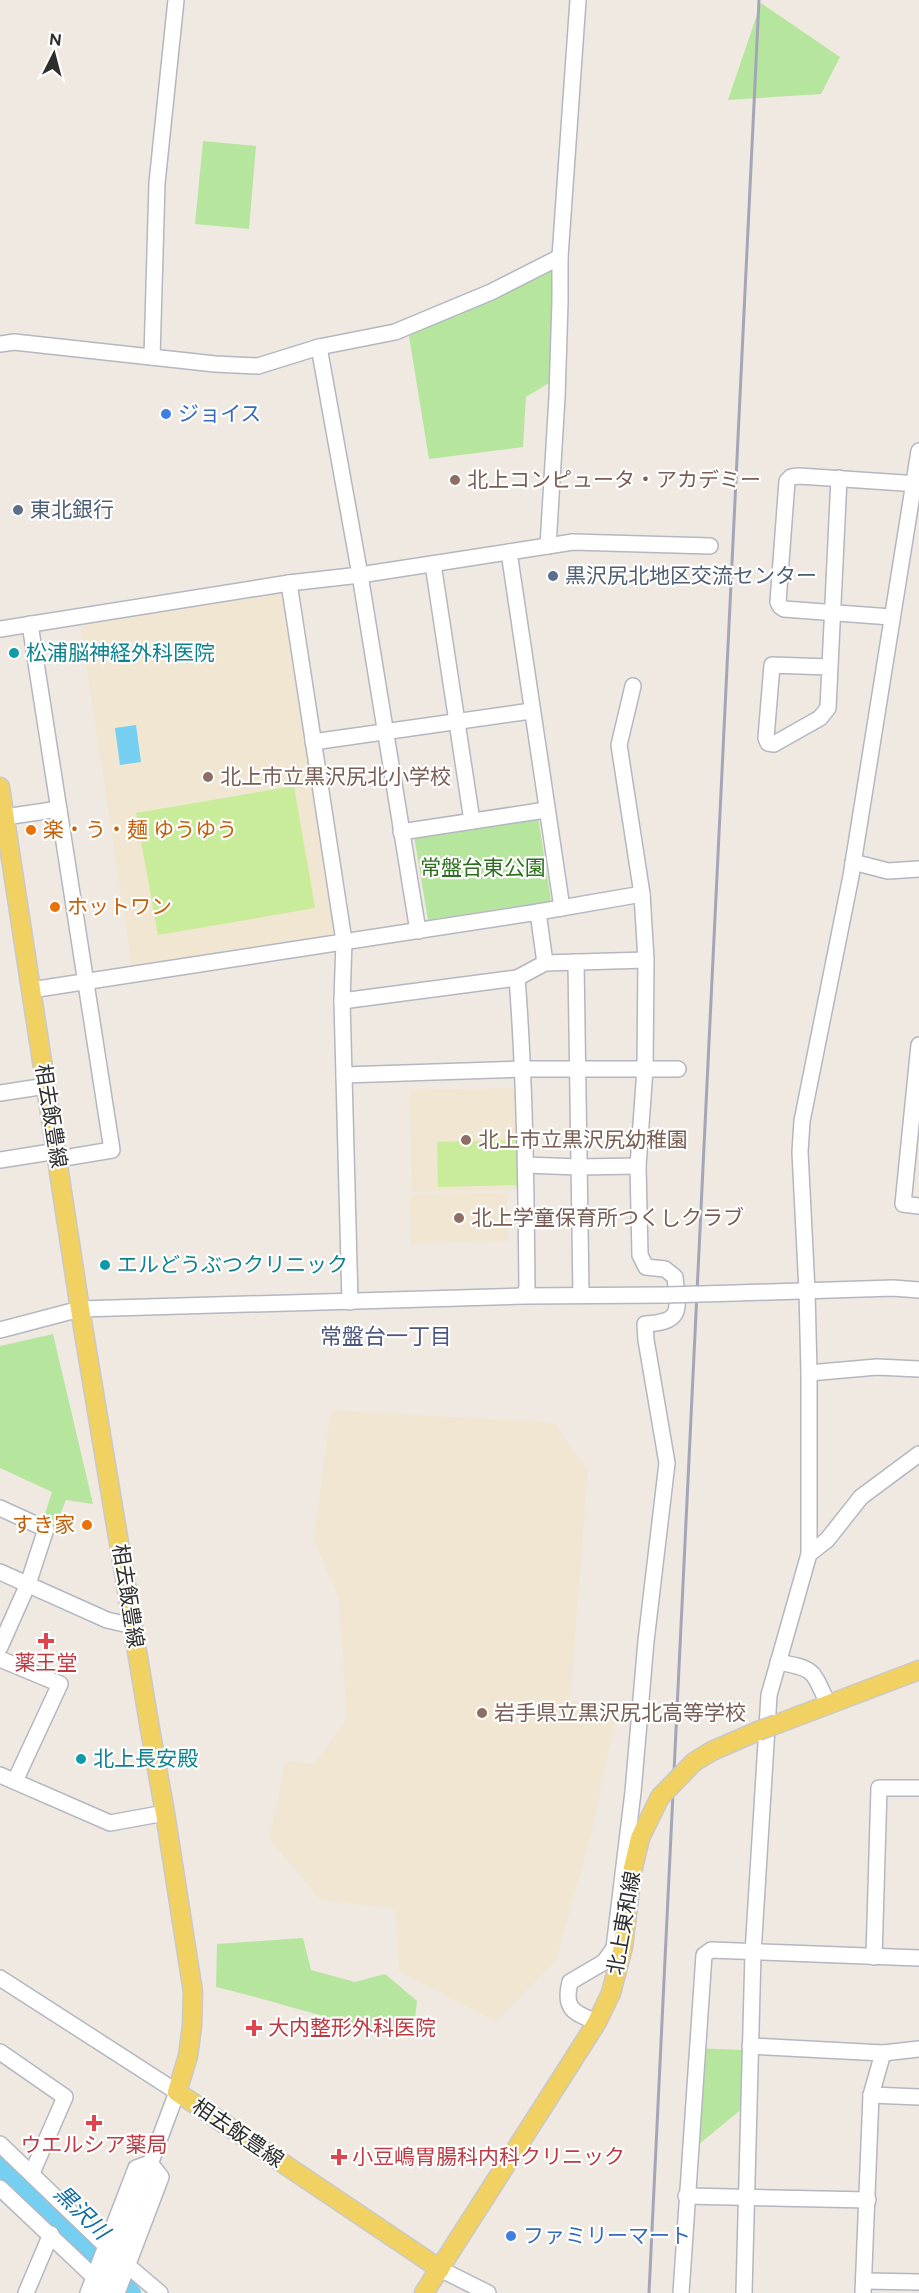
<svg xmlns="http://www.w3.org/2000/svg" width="919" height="2293" font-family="Figtree,'Noto Sans JP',sans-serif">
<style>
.education{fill:#f0e6d1}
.green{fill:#b6e59e}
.pitch{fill:#c9ec9a}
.water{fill:#75cff0}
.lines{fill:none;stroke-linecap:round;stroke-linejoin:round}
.river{stroke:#75cff0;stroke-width:18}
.minor-casing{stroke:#b4b7c1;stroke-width:18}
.major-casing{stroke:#c9c9c9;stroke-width:21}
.minor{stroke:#fff;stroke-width:15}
.major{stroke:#f2d163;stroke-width:18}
.rail{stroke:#a3a6b8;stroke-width:3}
.minor-bridge-casing{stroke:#b4b7c1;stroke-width:18;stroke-linecap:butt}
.major-bridge-casing{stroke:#c9c9c9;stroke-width:21;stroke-linecap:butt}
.minor-bridge{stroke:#fff;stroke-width:15}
.major-bridge{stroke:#f2d163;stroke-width:18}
.shop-dot{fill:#3f7fe0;stroke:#fff;stroke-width:2}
.education-dot{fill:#8d6e63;stroke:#fff;stroke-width:2}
.service-dot{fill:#5c6f8a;stroke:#fff;stroke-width:2}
.culture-dot{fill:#0f9aa8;stroke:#fff;stroke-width:2}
.food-dot{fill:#e8710a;stroke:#fff;stroke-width:2}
.health-dot{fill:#e0444e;stroke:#fff;stroke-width:2}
.labels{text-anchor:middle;stroke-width:4.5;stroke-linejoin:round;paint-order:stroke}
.shop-label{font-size:21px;fill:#366cbe;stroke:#fff;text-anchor:start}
.education-label{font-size:21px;fill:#785e54;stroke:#fff;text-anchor:start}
.service-label{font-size:21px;fill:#4e5e75;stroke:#fff;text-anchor:start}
.culture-label{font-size:21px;fill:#0d838f;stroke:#fff;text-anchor:start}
.food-label{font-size:21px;fill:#c56008;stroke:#fff;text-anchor:start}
.park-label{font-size:21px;fill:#2c6e1b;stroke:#fff}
.street-label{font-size:21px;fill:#2e2e2e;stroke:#fff}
.health-label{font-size:21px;fill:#be3a42;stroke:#fff}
.neighbourhood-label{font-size:22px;fill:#4d5680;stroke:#fff}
.water-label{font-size:22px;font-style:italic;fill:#0d6fa3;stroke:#fff}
</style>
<rect width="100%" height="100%" fill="#efe9e1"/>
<g class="education">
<polygon points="283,591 336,925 331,935 132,967 81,629 89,621"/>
<polygon points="522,1088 521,1190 412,1192 410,1090"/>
<polygon points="507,1193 508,1241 411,1243 410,1195"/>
<polygon points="331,1410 554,1423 588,1470 570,1700 618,1707 592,1830 556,1961 496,2022 399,1971 396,1909 321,1900 269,1839 286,1761 314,1764 347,1718 339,1599 314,1540"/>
</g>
<g class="green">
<polygon points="761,3 840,57 821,94 728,100"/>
<polygon points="203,141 256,146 249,229 195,224"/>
<polygon points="555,268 549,383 526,397 523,447 429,459 409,336"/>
<polygon points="538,816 551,901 428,920 414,836"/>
<polygon points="53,1334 93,1504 66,1500 56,1524 44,1517 52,1492 0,1468 0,1346"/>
<path d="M 303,1938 L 311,1970 L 355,1982 L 385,1974 L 417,2001 L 413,2038 C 346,2025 282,2003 216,1987 L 217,1944 Z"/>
<polygon points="693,2048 744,2050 743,2108 699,2144 689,2145"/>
</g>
<g class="pitch">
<polygon points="294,786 315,908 158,935 136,813"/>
<polygon points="517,1140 518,1185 438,1187 437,1142"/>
</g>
<polygon class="water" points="136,725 141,762 120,765 115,728"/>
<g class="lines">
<polyline class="river" points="0,2166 92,2251 132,2293"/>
<defs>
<g id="minor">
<polyline points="0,344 14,342 215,364 258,366 319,347 395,332 491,292 560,257"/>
<polyline points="319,347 360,575 418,931"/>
<polyline points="152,357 157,183 176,0"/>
<polyline points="548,546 557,397 560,302 560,257 578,0"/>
<polyline points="509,552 562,908"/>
<polyline points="433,564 472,821"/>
<polyline points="289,583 344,941 342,1001 350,1302"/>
<polyline points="891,617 784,609 780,606 778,602 787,481 791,477 799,476 919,484"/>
<polyline points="30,624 112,1150 58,1159"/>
<polyline points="0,629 289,583 360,575 573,542 710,546"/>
<polyline points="829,667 772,665 766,738 768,743 774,744 820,718 828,708 839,478"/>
<polyline points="313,742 531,711"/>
<polyline points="5,817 59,809"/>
<polyline points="401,832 546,810"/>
<polyline points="853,862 888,871 919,869"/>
<polyline points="538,912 545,963"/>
<polyline points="576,962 581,1295"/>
<path d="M 517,978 C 525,1081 526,1184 527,1288 L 523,1296"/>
<polyline points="31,990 538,912 642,894"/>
<polyline points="342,1001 517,978 545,963 646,960"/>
<polyline points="919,1045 903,1204 919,1206"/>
<polyline points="344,1075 524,1069 678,1069"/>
<polyline points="0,1093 46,1086"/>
<polyline points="0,1160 57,1151"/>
<polyline points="526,1165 578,1167 638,1166"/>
<polyline points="736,1293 893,1288 919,1290"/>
<polyline points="0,1330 80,1309 523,1296 666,1295"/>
<polyline points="809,1373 877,1367 919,1369"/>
<polyline points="0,1508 46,1529 28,1584 0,1647"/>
<polyline points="809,1554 827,1540 861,1497 919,1454"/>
<polyline points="0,1572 107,1620 133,1626"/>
<polyline points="0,1659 60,1684 15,1781"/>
<path d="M 778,1662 C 816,1669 812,1670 828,1704"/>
<polyline points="0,1775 110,1823 165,1813"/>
<polyline points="874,1957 879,1788 919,1788"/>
<polyline points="0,1978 177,2092 102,2293"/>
<path d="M 597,2022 C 574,2013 563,2009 570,1982 L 604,1962 L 614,1948 L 633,1792 L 646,1641 L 667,1463 L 646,1340 L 645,1324 C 684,1322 678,1309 675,1277 L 665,1269 L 646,1267 L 640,1255 L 638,1166 L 645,1069 L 646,960 L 642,894 L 619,745 L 633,686"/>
<polyline points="750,2046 883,2053 919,2049"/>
<polyline points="0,2052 65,2097 32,2173"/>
<polyline points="871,2095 919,2097"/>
<polyline points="0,2144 106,2246 136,2168 150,2163"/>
<polyline points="0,2188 94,2277"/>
<polyline points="686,2196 868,2200"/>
<polyline points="127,2265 160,2293"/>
<polyline points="440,2269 488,2293"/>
<polyline points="864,2281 919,2282"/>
<polyline points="26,2293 51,2234"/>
<polyline points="88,2293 106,2246"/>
<polyline points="117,2293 161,2177 150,2163"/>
<polyline points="681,2293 704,1955 711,1950 919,1958"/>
<polyline points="744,2293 753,1953 769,1695 809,1554 809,1373 807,1291 800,1152 802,1121 851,876 919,451"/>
<polyline points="863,2293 871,2095 883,2053"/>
</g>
<g id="major">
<polyline points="0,787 80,1309 150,1729 165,1813 193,1992 192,2026 188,2056 177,2092 440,2269"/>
<polyline points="777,1724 919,1670"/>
<polyline points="694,1762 712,1751 758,1731"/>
<polyline points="424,2293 564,2074 597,2022 611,1993 623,1947 632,1872 640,1838 660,1797"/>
</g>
</defs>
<use href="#minor" class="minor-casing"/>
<use href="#major" class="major-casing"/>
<use href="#minor" class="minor"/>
<use href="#major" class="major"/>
<polyline class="rail" points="649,2293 759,0"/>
<defs>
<polyline id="minor-bridge" points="666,1295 736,1293"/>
<g id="major-bridge">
<polyline points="758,1731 777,1724"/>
<polyline points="660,1797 694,1762"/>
</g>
</defs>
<use href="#minor-bridge" class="minor-bridge-casing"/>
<use href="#major-bridge" class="major-bridge-casing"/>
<use href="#minor-bridge" class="minor-bridge"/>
<use href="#major-bridge" class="major-bridge"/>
</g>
<g class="shop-dot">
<circle cx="166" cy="414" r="6"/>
<circle cx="511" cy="2236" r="6"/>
</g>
<g class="education-dot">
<circle cx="455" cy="480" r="6"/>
<circle cx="208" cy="777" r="6"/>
<circle cx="466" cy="1140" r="6"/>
<circle cx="459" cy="1218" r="6"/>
<circle cx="482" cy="1713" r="6"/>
</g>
<g class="service-dot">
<circle cx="18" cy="510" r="6"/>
<circle cx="553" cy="576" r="6"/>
</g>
<g class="culture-dot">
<circle cx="14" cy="653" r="6"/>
<circle cx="105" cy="1265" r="6"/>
<circle cx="81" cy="1759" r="6"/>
</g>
<g class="food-dot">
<circle cx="31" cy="830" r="6"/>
<circle cx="55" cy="907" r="6"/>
<circle cx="87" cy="1525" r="6"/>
</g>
<g class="health-dot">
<path d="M43 1632h6v6h6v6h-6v6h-6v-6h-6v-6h6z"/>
<path d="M251 2019h6v6h6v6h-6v6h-6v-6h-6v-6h6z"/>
<path d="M91 2114h6v6h6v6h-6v6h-6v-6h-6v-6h6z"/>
<path d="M336 2148h6v6h6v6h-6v6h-6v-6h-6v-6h6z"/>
</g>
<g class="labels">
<g class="shop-label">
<text x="178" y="421">ジョイス</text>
<text x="523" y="2243">ファミリーマート</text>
</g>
<g class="education-label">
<text x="467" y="487">北上コンピュータ・アカデミー</text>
<text x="220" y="784">北上市立黒沢尻北小学校</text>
<text x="478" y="1147">北上市立黒沢尻幼稚園</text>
<text x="471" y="1225">北上学童保育所つくしクラブ</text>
<text x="494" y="1720">岩手県立黒沢尻北高等学校</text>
</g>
<g class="service-label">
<text x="30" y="517">東北銀行</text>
<text x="565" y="583">黒沢尻北地区交流センター</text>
</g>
<g class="culture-label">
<text x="26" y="660">松浦脳神経外科医院</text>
<text x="117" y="1272">エルどうぶつクリニック</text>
<text x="93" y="1766">北上長安殿</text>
</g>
<g class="food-label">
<text x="43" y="837">楽・う・麺 ゆうゆう</text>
<text x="67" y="914">ホットワン</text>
<text x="75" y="1532" text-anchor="end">すき家</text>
</g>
<g class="park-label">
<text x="483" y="875">常盤台東公園</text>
</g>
<g class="street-label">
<text transform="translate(51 1116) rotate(81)" y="7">相去飯豊線</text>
<text transform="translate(128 1596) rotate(81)" y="7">相去飯豊線</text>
<text transform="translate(624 1923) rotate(-80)" y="7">北上東和線</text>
<text transform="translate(238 2133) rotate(34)" y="7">相去飯豊線</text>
</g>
<g class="health-label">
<text x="46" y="1670">薬王堂</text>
<text x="268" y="2035" text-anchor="start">大内整形外科医院</text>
<text x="94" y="2152">ウエルシア薬局</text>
<text x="352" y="2164" text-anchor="start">小豆嶋胃腸科内科クリニック</text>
</g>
<g class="neighbourhood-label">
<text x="386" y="1344">常盤台一丁目</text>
</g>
<g class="water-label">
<text transform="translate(82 2212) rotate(44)" y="8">黒沢川</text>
</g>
</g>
<g transform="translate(54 54) rotate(6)" stroke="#ffffff" stroke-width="4.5" paint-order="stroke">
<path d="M0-4.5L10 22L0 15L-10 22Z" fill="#2e2e2e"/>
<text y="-9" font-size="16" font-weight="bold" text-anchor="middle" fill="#2e2e2e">N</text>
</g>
</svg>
